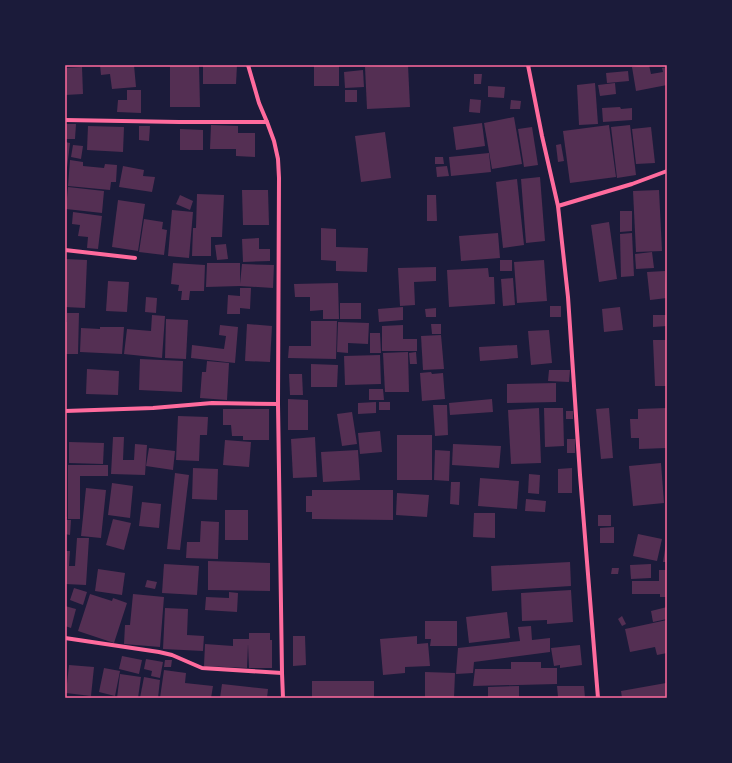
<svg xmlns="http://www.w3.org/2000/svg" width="732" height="763" font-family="Montserrat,sans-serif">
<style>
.building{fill:#542f53}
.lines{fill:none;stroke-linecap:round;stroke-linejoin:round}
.minor{stroke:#ff6b9d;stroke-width:4}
.neatline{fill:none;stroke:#ff6b9d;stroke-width:1.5}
</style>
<rect width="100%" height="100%" fill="#1b1b3a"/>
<g class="building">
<polygon points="100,65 134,65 136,87 112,89 110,74 101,75"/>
<polygon points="170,65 199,65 200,107 170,107"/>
<polygon points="203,65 237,65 236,84 203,84"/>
<rect x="314" y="65" width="25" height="21"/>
<polygon points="408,65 410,107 367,109 365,67"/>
<polygon points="644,65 649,65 651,74 663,72 662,68 667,67 667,85 636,91 632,67"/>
<polygon points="82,67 83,94 65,95 65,68"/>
<polygon points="363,70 364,87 345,88 344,72"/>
<polygon points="628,71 629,81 607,83 606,73"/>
<polygon points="474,74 482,74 481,84 474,84"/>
<polygon points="595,83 598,124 579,125 577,85"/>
<polygon points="615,83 616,94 600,96 598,85"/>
<polygon points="488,86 505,87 504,98 488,97"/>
<polygon points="127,90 141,90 141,113 117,112 118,100 127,100"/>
<rect x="345" y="90" width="12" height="12"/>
<polygon points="470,99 481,100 480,113 469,112"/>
<polygon points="511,100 521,101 520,109 510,109"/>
<polygon points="620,107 621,109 632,108 632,120 603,122 602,108"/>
<polygon points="514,117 522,164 492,169 484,123"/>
<polygon points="482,123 485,146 456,150 453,127"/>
<polygon points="65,124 76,124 75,139 65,139"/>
<polygon points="211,125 238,126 238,133 255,133 255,157 236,156 236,149 210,149"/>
<polygon points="609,125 616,177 570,183 563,131"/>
<polygon points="630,125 636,175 617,178 611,127"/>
<polygon points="88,126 124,127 123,152 87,150"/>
<polygon points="139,126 150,126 149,141 139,140"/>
<polygon points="532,127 538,165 524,167 518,129"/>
<polygon points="651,127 655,163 636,164 632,129"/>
<polygon points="180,129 203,130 203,150 180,150"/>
<polygon points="385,132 391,178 361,182 355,136"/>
<polygon points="65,142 70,143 66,176 65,176"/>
<polygon points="561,144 564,161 558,162 556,145"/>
<polygon points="73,145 83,146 81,159 71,157"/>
<polygon points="489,153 491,172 451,176 449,157"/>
<polygon points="435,157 443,157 444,164 435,164"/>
<polygon points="70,160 83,162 83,166 104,168 105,164 117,165 116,182 111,182 110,190 68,186"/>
<polygon points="123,166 144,170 143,176 155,177 152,192 119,187"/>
<polygon points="447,166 449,176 437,177 436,167"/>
<polygon points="540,177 545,241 526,243 521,179"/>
<polygon points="517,179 524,245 503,248 496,182"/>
<polygon points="68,187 104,191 102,213 66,209"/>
<polygon points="242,190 268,190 269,225 243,225"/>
<polygon points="659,190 662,251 636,252 633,191"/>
<polygon points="197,194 224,195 222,237 211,237 211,256 192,256 193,228 196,228"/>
<polygon points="180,195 193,201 190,210 176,204"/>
<polygon points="427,195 436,195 437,221 427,221"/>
<polygon points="118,200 145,204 138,251 112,247"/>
<polygon points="172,210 193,212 189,258 168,256"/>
<polygon points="620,211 632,211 632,231 620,232"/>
<polygon points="73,212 102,216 98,249 87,248 88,237 78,236 80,225 72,224"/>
<polygon points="144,219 163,222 162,229 167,230 164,255 139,252"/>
<polygon points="609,222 617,279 599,282 591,225"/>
<polygon points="321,228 336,229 336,247 368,248 367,272 336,271 336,261 321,260"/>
<polygon points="498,233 500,258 461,261 459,236"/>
<polygon points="632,233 634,276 621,277 620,234"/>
<polygon points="259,238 259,249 270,249 270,261 243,262 242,239"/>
<polygon points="226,244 228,259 217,260 215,245"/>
<polygon points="652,252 654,268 636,269 635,254"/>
<polygon points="65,259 87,260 85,308 65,307"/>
<rect x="500" y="260" width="12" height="11"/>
<polygon points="544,260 547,301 517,303 514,262"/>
<polygon points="173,263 205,265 204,291 190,291 189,300 181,300 182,291 178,291 179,285 171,284"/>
<polygon points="207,263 240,263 240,284 242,264 274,265 273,288 240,286 206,287"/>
<polygon points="436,267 436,281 414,282 415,305 400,306 398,268"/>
<polygon points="488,268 489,277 494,277 495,304 449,307 447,270"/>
<polygon points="665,271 667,298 650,300 647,272"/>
<polygon points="513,278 515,305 503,306 501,279"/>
<polygon points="108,281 129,282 127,312 106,311"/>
<polygon points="338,283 339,319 323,319 323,310 310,311 310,297 295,297 294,284"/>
<polygon points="240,288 251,288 250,309 240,308 240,314 227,314 228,295 240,296"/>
<polygon points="146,297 157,298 156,313 145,312"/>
<rect x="340" y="303" width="21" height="16"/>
<rect x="550" y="306" width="11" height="11"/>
<polygon points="403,307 403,320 379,322 378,309"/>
<polygon points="620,307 623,330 604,332 602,309"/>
<polygon points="436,308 436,317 426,317 425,309"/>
<polygon points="67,313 79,313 78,354 65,354 65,322 67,322"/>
<polygon points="152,315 165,316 162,358 124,354 127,329 151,331"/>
<polygon points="653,315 667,315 667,326 653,327"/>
<polygon points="166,319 188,320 186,359 165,358"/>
<polygon points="311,321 337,321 336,359 288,358 289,346 311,346"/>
<polygon points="338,322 369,323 368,344 348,343 348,353 337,352"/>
<polygon points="247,324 272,326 270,362 245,361"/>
<polygon points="431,324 441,324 441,334 432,334"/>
<polygon points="220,325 238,327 235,363 191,358 192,345 224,349 226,336 219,335"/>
<polygon points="403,325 403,339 417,339 417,351 382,351 382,326"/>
<polygon points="100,327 124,327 122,354 80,352 81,328 100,329"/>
<polygon points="549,330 552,363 531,365 528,331"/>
<polygon points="370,333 380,333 381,353 370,353"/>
<polygon points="441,335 444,369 423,370 421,336"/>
<polygon points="653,340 667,340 667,386 655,386"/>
<polygon points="517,345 518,358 480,361 479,347"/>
<polygon points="408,352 409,392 385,392 383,353"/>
<polygon points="416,352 417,364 410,364 409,353"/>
<polygon points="380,355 381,384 345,385 344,356"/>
<polygon points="140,359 183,361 182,392 139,390"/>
<polygon points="207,361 229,363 227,400 200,398 202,372 206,372"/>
<polygon points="311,364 338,365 337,387 311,387"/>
<polygon points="87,369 119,371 118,395 86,394"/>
<polygon points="549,370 570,370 569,382 548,381"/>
<polygon points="431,372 432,374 443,373 445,399 422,401 420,373"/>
<polygon points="289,374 302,374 303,395 290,395"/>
<polygon points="556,383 556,402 507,403 507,384"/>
<polygon points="369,389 383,389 384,400 369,400"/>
<polygon points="288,399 308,400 308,430 288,430"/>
<polygon points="492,399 493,412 450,415 449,403"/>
<polygon points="376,402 376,413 358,414 358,403"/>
<rect x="379" y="402" width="11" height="8"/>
<polygon points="433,405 447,405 448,435 435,436"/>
<polygon points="539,408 541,463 511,464 508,410"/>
<polygon points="544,408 563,408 564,446 545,447"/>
<polygon points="609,408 613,458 601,459 596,409"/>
<polygon points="667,408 667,448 639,449 639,438 631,438 630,419 638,419 638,409"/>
<polygon points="223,409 269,409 269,440 243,440 243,436 232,436 231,425 223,425"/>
<rect x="566" y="411" width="7" height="8"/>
<polygon points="352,412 357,444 342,446 337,414"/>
<polygon points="178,416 208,417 207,435 200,435 199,461 176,460"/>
<polygon points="380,431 382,452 360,454 358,433"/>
<rect x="397" y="435" width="35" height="45"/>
<polygon points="113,437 124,437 123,460 134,460 135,444 147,445 145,475 111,474"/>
<polygon points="315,437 317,477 293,478 291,439"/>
<rect x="567" y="439" width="8" height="14"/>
<polygon points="225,440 251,442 249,467 223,465"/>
<polygon points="69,442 104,443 103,464 69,463"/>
<polygon points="453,444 501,446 499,468 452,465"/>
<polygon points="149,448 175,451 173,470 146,466"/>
<polygon points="358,450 360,480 323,482 321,452"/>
<polygon points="435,450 450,451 449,481 434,480"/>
<polygon points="661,463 664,503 633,506 629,466"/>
<polygon points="68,465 108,465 108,476 80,476 80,519 68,519"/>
<polygon points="193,468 218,469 217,500 192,499"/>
<polygon points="572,468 572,493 558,493 558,469"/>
<polygon points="175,473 189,475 180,550 167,549"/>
<polygon points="529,474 540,475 539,494 528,493"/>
<polygon points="480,478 519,481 517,509 478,506"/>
<polygon points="451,482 460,482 459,505 450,504"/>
<polygon points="112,483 133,486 130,518 108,515"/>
<polygon points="86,488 106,490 101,538 81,536"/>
<polygon points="312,490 393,490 393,520 312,519 312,512 306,512 306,496 312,496"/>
<polygon points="397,493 429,495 427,517 396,515"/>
<polygon points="526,499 546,501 545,512 525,511"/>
<polygon points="142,502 161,504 159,528 139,526"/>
<rect x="225" y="510" width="23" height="30"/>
<polygon points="474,513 495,513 495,538 473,537"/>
<rect x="598" y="515" width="13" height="11"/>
<polygon points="65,517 67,517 66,520 71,520 70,535 65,534"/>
<polygon points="113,519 131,523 124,550 106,545"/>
<polygon points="201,521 219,522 218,559 186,558 187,542 200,542"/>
<polygon points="614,527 614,543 600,543 600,528"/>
<polygon points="638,534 662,539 657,561 633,556"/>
<polygon points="77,538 89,538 86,585 65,584 65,551 70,551 69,566 75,566"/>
<polygon points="666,543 667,543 667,562 663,562"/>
<polygon points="208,561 270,563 270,591 208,590"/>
<polygon points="570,562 571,586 492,591 491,566"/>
<polygon points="164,564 199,566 197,595 162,593"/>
<polygon points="651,564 651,578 631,579 630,565"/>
<polygon points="612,568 619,568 618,574 611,574"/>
<polygon points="98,569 125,573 122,595 95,591"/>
<polygon points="659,570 667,570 667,597 660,597 660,594 632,594 632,581 659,581"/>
<polygon points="147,580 157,582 155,589 145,587"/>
<polygon points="74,588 87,592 83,605 70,600"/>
<polygon points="571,590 573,622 547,624 547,620 522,621 521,593"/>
<polygon points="229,592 238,593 237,612 205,610 206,597 229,598"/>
<polygon points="90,594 112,601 113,598 127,603 114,643 78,631"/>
<polygon points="133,594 164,597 160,647 124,644 125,625 130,625"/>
<polygon points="65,606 76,609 71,628 65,626"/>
<polygon points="667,607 667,619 653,622 651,611"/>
<polygon points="165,608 188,609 187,635 204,636 203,651 163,649"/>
<polygon points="507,612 510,638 469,643 466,617"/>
<polygon points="622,616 626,624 622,626 618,619"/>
<polygon points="667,620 667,653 657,655 655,647 630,652 625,629"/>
<polygon points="425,621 457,621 457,646 430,646 431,639 425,639"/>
<polygon points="531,626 532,640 550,638 550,652 474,662 473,673 456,674 458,648 520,641 518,627"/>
<polygon points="249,633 270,633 270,640 272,640 272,668 249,668 248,644 247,668 204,666 205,644 233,646 233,639 249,639"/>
<polygon points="293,636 305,636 306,665 293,666"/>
<polygon points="417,636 417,644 428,643 430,666 405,667 405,673 383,675 380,639"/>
<polygon points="580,645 582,665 560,668 560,665 554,666 551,648"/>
<polygon points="122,656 142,660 139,674 119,669"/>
<polygon points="146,659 163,662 160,678 151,676 152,671 144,669"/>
<polygon points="165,660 172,660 171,667 164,667"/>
<polygon points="511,662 541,662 541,668 557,668 557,684 473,686 475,669 511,669"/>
<polygon points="69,665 94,667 91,696 66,693"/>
<polygon points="104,668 120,671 115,696 99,692"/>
<polygon points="164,670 186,673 185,683 213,686 211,698 160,698"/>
<polygon points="425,672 455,673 454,698 425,698"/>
<polygon points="120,674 141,677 138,698 117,698"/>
<polygon points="144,677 160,680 158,698 140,698"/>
<rect x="312" y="681" width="62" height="17"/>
<polygon points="666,683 667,696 657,698 622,698 621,691"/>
<polygon points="222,684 268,689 267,698 220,698"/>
<polygon points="519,686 519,698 488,698 488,687"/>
<polygon points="557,686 584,686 585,698 558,697"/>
</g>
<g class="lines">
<g class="minor">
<polyline points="248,65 259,103 267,122 274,141 278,159 279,178 278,404 282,673 283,698"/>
<polyline points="528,65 542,136 558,206 568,297 580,475 598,698"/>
<polyline points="65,120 179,122 267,122"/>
<polyline points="558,206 632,184 667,171"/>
<polyline points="65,250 135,258"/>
<polyline points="65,411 153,408 212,403 278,404"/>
<polyline points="65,638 159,652 172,655 202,668 282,673"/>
</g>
</g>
<rect width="732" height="763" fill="none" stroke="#1b1b3a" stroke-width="132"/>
<rect x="66" y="66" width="600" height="631" class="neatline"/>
</svg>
